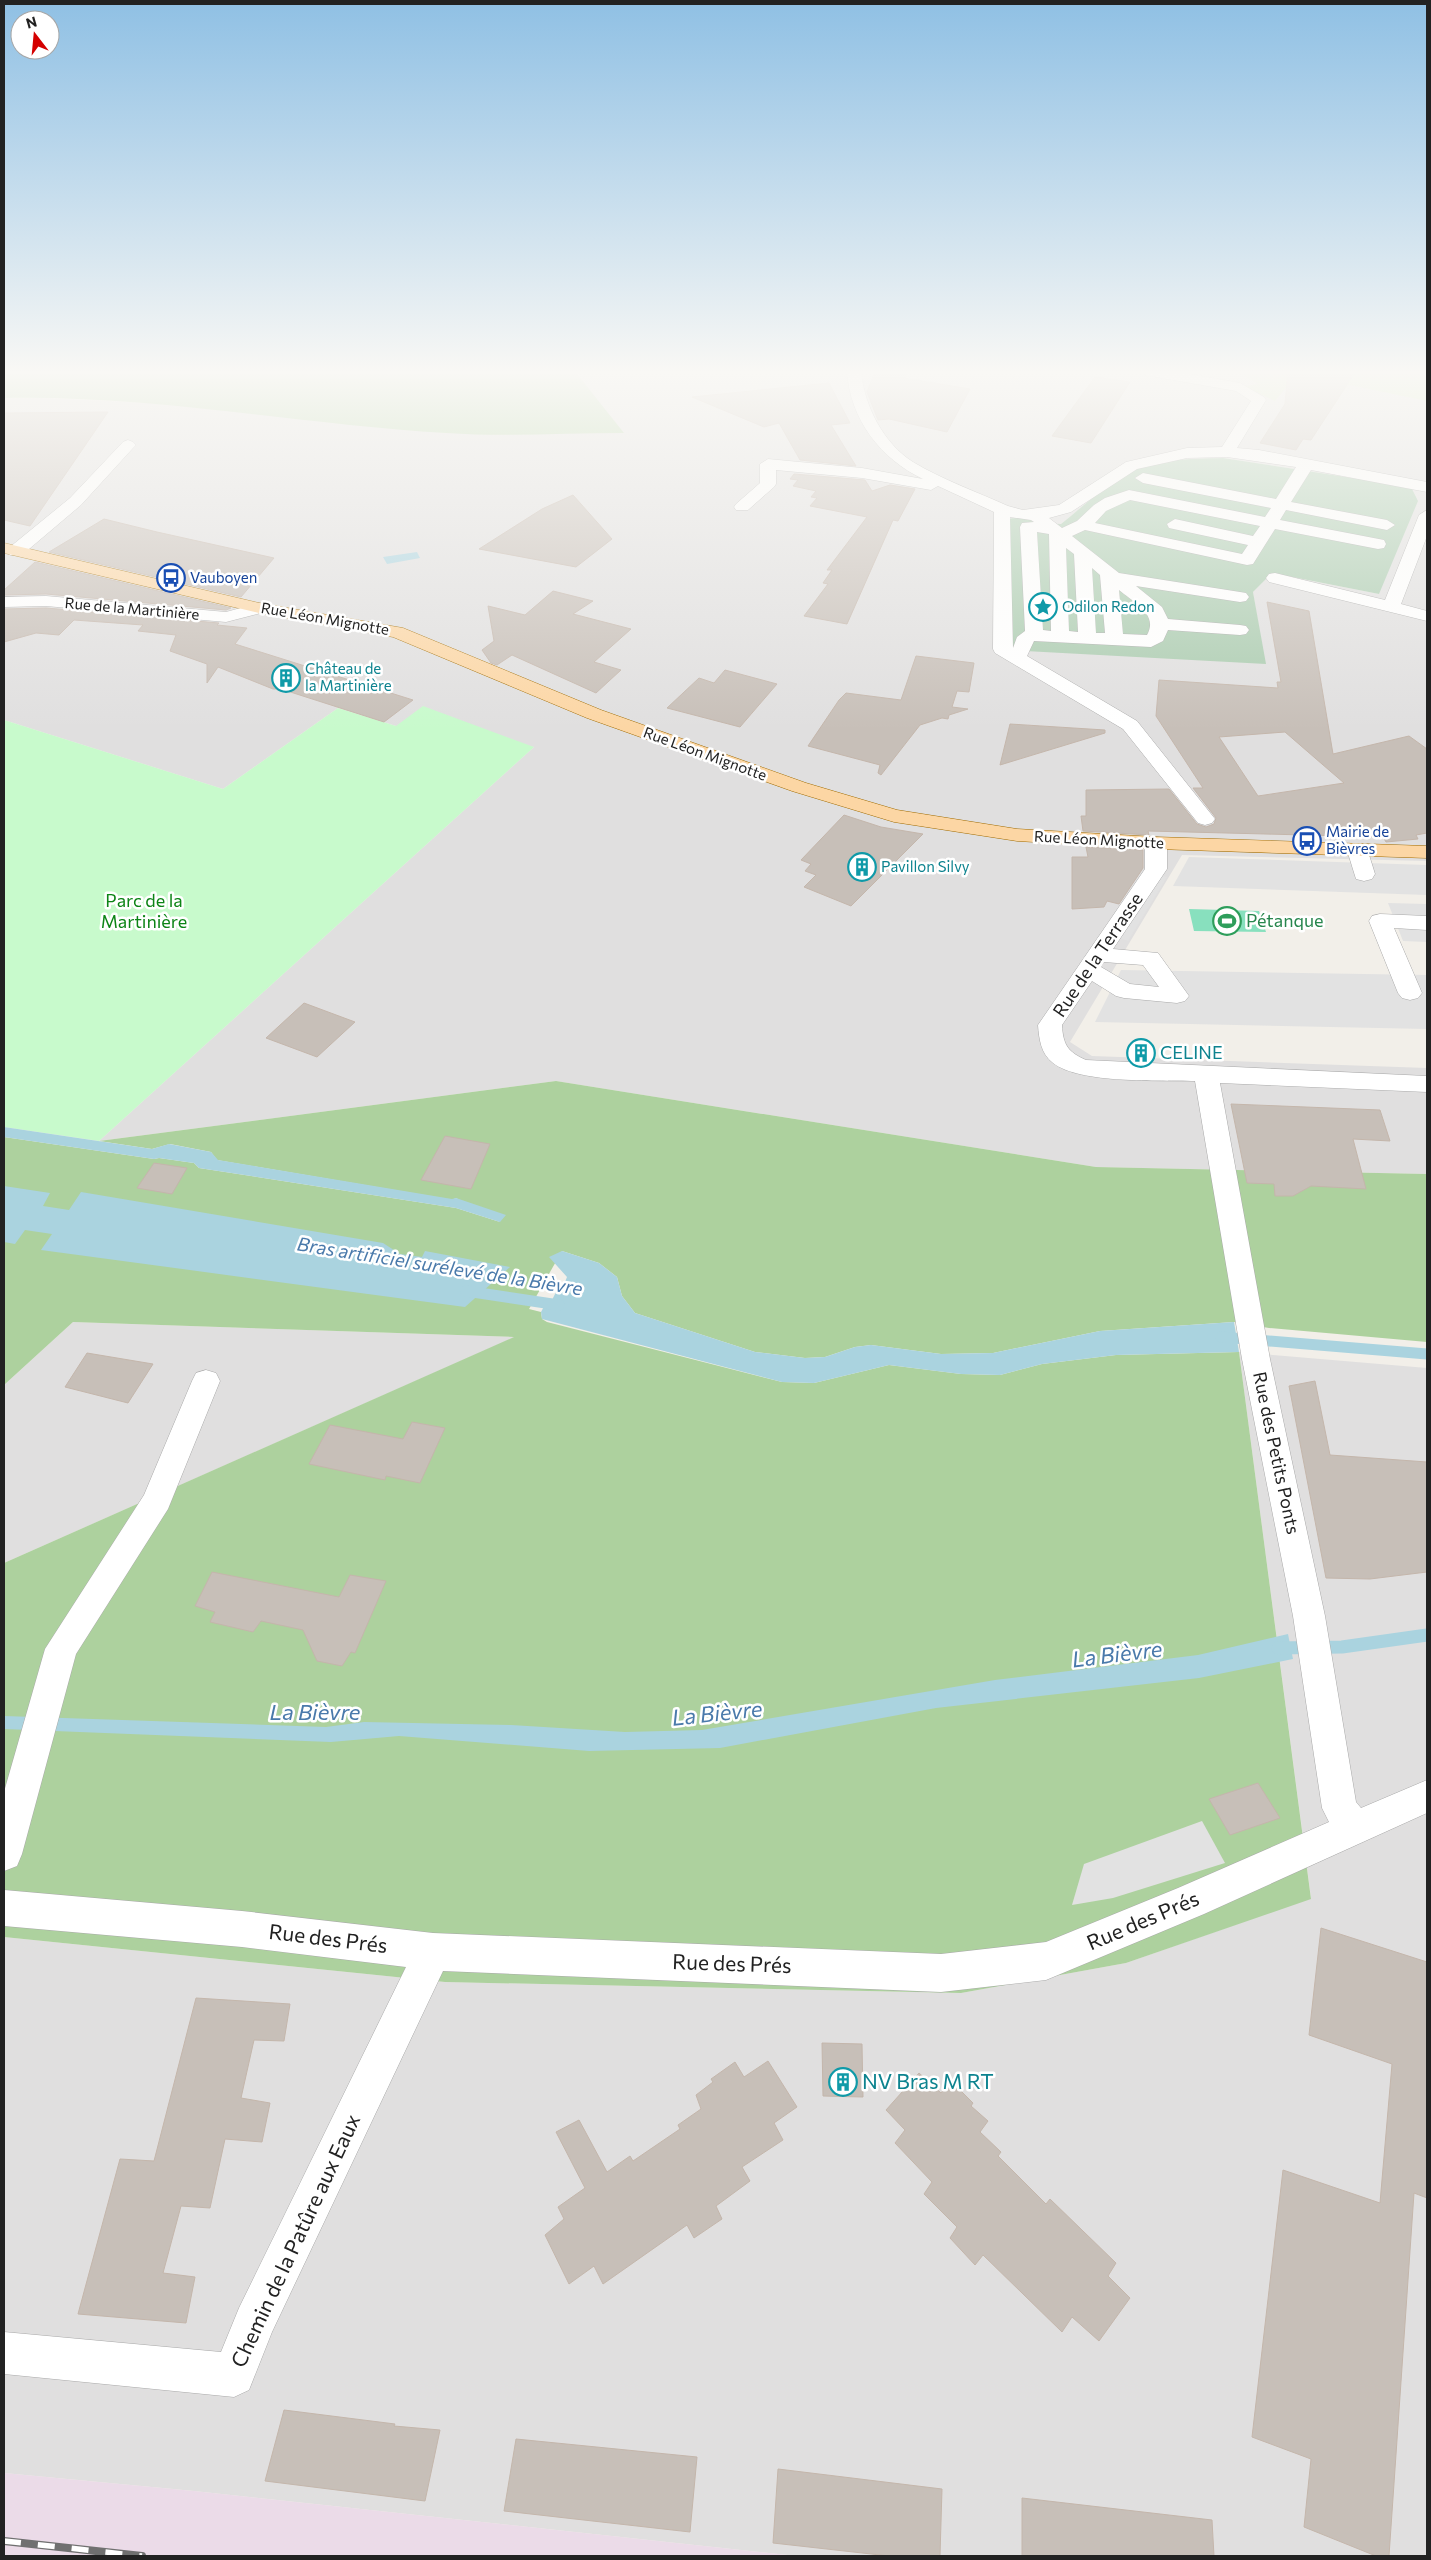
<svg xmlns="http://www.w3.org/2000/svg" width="1431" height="2560" font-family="Commissioner,sans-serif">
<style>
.residential{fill:#e0dfdf;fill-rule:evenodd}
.industrial{fill:#ebdbe8}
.grass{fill:#cdebb0}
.forest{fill:#add19e}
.cemetery{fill:#aacbaf}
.park{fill:#c8facc}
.pitch{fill:#88e0be}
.parking{fill:#e2e2e2}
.water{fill:#aad3df}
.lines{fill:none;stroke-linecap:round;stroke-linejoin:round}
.stream-far1{stroke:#aad3df;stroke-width:11}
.stream{stroke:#aad3df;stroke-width:13}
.building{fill:#c7bfb8;stroke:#c4b6ab;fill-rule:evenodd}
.minor-casing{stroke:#a9a9a9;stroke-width:1}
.major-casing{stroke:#a06b00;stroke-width:1}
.minor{fill:#fff;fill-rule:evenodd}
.major{fill:#fcd6a4;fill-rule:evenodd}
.rail-casing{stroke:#707070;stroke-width:8}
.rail{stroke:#fff;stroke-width:5.5;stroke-dasharray:17;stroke-linecap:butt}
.labels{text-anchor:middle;stroke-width:5;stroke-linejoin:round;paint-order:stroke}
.far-transit-label{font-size:15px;fill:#164399;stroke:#fff;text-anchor:start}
.far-culture-label{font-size:15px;fill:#0d838f;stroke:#fff;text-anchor:start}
.far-street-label{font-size:15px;fill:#222;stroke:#fff}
.park-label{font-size:18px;fill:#0c8416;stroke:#fff}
.leisure-label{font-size:18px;fill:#27864d;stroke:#fff;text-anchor:start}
.street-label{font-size:18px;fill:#222;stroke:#fff}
.culture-label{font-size:18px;fill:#0d838f;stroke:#fff;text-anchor:start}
.water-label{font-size:19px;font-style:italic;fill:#4a7aab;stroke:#fff}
.near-street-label{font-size:21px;fill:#222;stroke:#fff}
.near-culture-label{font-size:21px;fill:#0d838f;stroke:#fff;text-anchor:start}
.near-water-label{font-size:22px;font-style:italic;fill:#4a7aab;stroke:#fff}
</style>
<rect width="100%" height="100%" fill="#f2efe9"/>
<g class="residential">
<path d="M 585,371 L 1427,371 L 1427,861 L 1182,855 L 1070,1042 L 1092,1056 L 1427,1068 L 1427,1174 L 1096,1167 L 556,1081 L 99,1141 L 534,747 L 396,726 L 338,708 L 223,789 L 4,720 L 4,398 L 43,398 L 169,404 L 446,433 L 623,433 L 576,374 ZM 1223,458 L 1410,487 L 1379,594 L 1272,573 L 1253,592 L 1265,664 L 1046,524 L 1061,524 L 1122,475 Z"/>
<polygon points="73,1322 515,1337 4,1563 4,1385"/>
<polygon points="1239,1352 1427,1368 1427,2556 797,2556 194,2491 4,2473 4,1937 445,1982 961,1993 1126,1963 1311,1898"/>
</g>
<polygon class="industrial" points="4,2473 194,2491 797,2556 4,2556"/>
<polygon class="grass" points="1210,371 1399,371 1427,376 1427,401 1297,374 1275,401"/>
<g class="forest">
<path d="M 4,371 L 585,371 L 577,374 L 624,433 C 565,433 504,437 446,433 C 298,424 153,395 4,398 Z"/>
<polygon points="556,1081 1096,1167 1427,1174 1427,1342 1269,1328 1234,1322 1100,1331 993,1353 941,1354 871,1345 855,1347 825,1357 805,1358 755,1352 635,1313 622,1296 617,1277 599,1263 562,1251 529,1309 541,1312 542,1319 547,1322 782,1382 814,1383 889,1365 961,1374 1000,1375 1042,1364 1116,1355 1239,1352 1311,1899 1126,1963 961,1993 445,1982 4,1937 4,1563 514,1337 73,1322 4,1385 4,1137 154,1159 159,1158 194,1163 199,1168 456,1208 500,1222 456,1198 452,1200 217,1160 211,1152 170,1144 152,1149 99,1141"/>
</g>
<path class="cemetery" d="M 1223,458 L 1411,487 L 1418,501 L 1379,594 L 1272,573 L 1253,592 L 1266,664 L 1008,650 L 1008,519 C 1025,515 1043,524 1061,524 C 1080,509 1100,490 1121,476 C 1151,458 1190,459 1223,458 Z"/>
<polygon class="park" points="423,706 534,747 99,1141 4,1127 4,720 223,789 338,708 396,726"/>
<polygon class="pitch" points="1189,909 1259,911 1266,932 1194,931"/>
<g class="parking">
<polygon points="1240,373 1258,384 1240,387 1213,383 1216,378 1215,375"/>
<polygon points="1189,857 1427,865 1427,895 1173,886"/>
<polygon points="1158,874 1167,877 1128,941 1120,938"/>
<polygon points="1388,903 1427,904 1427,942 1403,941"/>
<polygon points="1121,970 1427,975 1427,1029 1095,1022"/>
<polygon points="1202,1821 1225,1863 1113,1898 1072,1905 1084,1864"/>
</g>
<g class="water">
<polygon points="417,552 420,558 387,564 383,557"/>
<polygon points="4,1127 152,1149 169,1144 211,1152 218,1160 452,1199 456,1198 506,1215 500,1222 456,1208 199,1168 194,1163 159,1158 154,1159 4,1137"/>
<polygon points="4,1186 50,1193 43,1206 69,1210 81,1192 383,1243 400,1254 422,1257 425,1251 510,1267 465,1307 41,1250 52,1234 25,1230 15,1244 4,1242"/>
<polygon points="562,1251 599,1263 617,1277 622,1296 635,1313 755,1352 805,1358 825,1357 855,1347 871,1345 941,1354 993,1353 1100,1331 1234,1322 1239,1352 1116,1355 1042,1364 1000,1375 961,1374 889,1365 814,1383 782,1382 542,1319 541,1312 548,1299 552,1300 557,1290 561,1292 567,1277 549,1257"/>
<polygon points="1288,1634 1293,1659 1288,1660 1199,1678 936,1708 720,1748 589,1751 399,1736 331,1742 4,1729 4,1716 326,1727 364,1722 511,1725 625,1732 702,1730 995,1680 1198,1655"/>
</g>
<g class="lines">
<g class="stream-far1">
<polyline points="466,1291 559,1305"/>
<polyline points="1221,1337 1427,1354"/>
</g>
<polyline class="stream" points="1278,1648 1342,1647 1427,1635"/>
</g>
<g class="building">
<polygon points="875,371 908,371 904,378 970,389 947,432 889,419 878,420 867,392"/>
<polygon points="1288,371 1356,371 1311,440 1303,439 1296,450 1260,443 1285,404"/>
<polygon points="1095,377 1130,382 1091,443 1052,436"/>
<polygon points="829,383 850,423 831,425 856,466 800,460 779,423 764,427 692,397"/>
<polygon points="108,412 30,526 4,520 4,413"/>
<polygon points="794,474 865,480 872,491 890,485 915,489 898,521 893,520 847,624 804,616 828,584 823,583 832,570 827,570 867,517 810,506 817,498 811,497 816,491 793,486 798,480 790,479"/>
<polygon points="573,495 612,539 576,567 479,549 542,509"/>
<polygon points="104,519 157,532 274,558 241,597 49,552"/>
<polygon points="35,562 231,608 226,610 46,594 4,595 4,590"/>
<polygon points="553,591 593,601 573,614 631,629 594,662 621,670 596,693 512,655 497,665 491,663 482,650 494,641 488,606 525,615"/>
<path d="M 1267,602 L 1309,611 L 1333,754 L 1409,736 L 1427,749 L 1427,833 L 1416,835 L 1418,839 L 1386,842 L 1383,837 L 1148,831 L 1149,835 L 1083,831 L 1081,816 L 1086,816 L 1086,790 L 1169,789 L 1197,824 L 1206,827 L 1214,824 L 1216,818 L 1193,788 L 1203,788 L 1156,716 L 1159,680 L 1278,688 L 1277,682 L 1281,682 ZM 1285,732 L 1315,758 L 1344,783 L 1258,796 L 1219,737 Z"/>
<polygon points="46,608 219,623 217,625 247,628 235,644 413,700 384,722 281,689 273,689 218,667 207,683 207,664 170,651 176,635 138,631 143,625 74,620 59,635 36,633 4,642 4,609"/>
<polygon points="916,656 974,663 969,692 957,691 952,707 968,709 949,715 948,719 942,718 920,725 881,775 878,773 880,765 808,746 839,700 846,693 901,700"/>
<polygon points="725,670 777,684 740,727 667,708 699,678 714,683"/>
<polygon points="1010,724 1105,730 1105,733 1000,765"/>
<polygon points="844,815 881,827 923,834 851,906 804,887 816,875 805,871 811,864 801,860"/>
<polygon points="1086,847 1143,850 1143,868 1119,904 1107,901 1104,907 1072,909 1072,857 1088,857"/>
<polygon points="304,1003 355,1022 317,1057 266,1038"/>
<polygon points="1231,1104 1380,1110 1390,1141 1353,1139 1366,1189 1311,1186 1293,1196 1275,1196 1274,1184 1247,1183"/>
<polygon points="445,1136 490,1144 471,1189 421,1180"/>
<polygon points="154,1163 187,1168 172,1194 137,1188"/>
<polygon points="87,1353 153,1364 128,1403 65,1387"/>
<polygon points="1315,1381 1330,1455 1427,1462 1427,1572 1370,1579 1326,1578 1289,1386"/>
<polygon points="412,1422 445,1428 420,1483 386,1476 385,1480 309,1464 330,1425 403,1439"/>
<polygon points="212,1572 339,1597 350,1575 386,1581 355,1653 351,1652 342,1666 317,1661 303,1630 261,1621 253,1632 210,1622 215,1612 195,1606"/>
<polygon points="1258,1783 1280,1818 1230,1835 1209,1799"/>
<polygon points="1321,1928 1427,1962 1427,2198 1414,2193 1389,2556 1376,2556 1304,2527 1311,2459 1252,2437 1283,2170 1380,2203 1392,2064 1309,2035"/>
<polygon points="196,1998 290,2004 284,2041 254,2040 241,2098 270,2103 262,2142 225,2139 210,2208 181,2206 163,2273 195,2277 186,2323 78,2314 120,2159 154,2161"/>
<polygon points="822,2043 862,2044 863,2097 823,2096"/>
<polygon points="768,2061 797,2107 774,2123 783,2140 742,2167 750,2181 716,2206 722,2219 694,2238 687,2225 603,2284 594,2266 569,2284 545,2235 564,2219 558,2207 585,2188 556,2132 579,2120 607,2172 630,2156 633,2161 680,2129 678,2125 701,2109 696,2095 713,2082 711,2079 735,2062 744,2077"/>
<polygon points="919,2073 941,2093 951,2081 973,2103 971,2106 988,2121 980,2132 1001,2152 998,2156 1046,2204 1050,2199 1116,2263 1108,2276 1130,2298 1099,2341 1072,2317 1062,2332 983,2255 975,2265 950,2238 957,2227 924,2194 932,2182 895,2143 905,2130 886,2110"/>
<polygon points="284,2410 395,2424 394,2426 440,2430 425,2501 265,2481"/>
<polygon points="516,2439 697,2457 690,2532 504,2511"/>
<polygon points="778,2469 942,2489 940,2556 889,2556 773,2543"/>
<polygon points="1022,2498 1212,2520 1214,2556 1022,2556"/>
</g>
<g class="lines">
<defs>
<g id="minor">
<path d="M 847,371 L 861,371 C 864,405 883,443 913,462 C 941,479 977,492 1008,506 L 1023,510 L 1059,505 L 1126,462 L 1187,448 L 1222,447 L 1251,401 L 1236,391 L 1145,375 L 1138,371 L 1172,371 L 1240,383 L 1264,397 L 1266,400 L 1237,448 L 1259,450 L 1427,482 L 1427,492 L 1311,470 L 1291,502 L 1387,520 L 1395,525 L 1387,530 L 1286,510 L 1280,520 L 1384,540 L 1386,544 L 1384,548 L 1378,549 L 1275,529 L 1253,564 L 1247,565 L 1085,530 L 1072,536 L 1119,573 L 1240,592 L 1246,593 L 1249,597 L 1246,601 L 1240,602 L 1136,586 L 1162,607 L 1168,619 L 1240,625 L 1246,626 L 1249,630 L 1246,634 L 1240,635 L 1168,630 L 1163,641 L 1151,647 L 1034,641 L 1027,656 L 1137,721 L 1215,819 L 1212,823 L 1205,825 L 1198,823 L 1123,729 L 995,653 L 993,649 L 994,512 L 938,486 L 931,490 L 862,478 L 776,470 L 776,484 L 774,487 L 748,510 L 736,510 L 734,507 L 736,504 L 760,483 L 760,464 L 768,459 L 862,468 L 923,479 C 881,459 850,420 847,371 ZM 1227,457 L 1296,467 L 1276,499 L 1143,473 L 1135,478 L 1143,483 L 1271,508 L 1265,517 L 1129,490 L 1105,498 L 1094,505 L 1077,521 L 1062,528 L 1049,518 L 1071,512 L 1137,469 L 1187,458 ZM 1130,500 L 1260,526 L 1253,536 L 1175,519 L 1167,524 L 1169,528 L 1248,545 L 1242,554 L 1095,523 L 1106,511 ZM 1010,517 L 1031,520 L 1034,522 L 1022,523 L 1020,527 L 1025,631 L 1017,637 L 1013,648 ZM 1037,532 L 1049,534 L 1051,631 L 1043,630 ZM 1066,548 L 1074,554 L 1078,632 L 1069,631 ZM 1092,568 L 1100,575 L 1105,633 L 1096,633 ZM 1119,590 C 1133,602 1159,614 1147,635 L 1123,634 Z"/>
<polygon points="128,440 133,442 136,445 133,448 81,505 22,555 10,555 7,551 10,547 70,498 123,442"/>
<polygon points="1427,510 1427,536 1401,604 1427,611 1427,621 1269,582 1266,578 1269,574 1275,573 1385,600 1419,515"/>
<polygon points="46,596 226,612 259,603 265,604 268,608 265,612 226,622 46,606 4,607 4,597"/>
<path d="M 1156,837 L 1164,838 L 1167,843 L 1167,869 L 1113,949 L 1158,953 L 1189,996 L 1185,1001 L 1177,1003 L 1124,998 L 1116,996 L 1092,981 L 1062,1025 C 1063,1045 1068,1052 1086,1060 L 1427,1076 L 1427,1092 L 1220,1083 L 1270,1359 L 1325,1616 L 1356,1802 L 1361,1808 L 1427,1780 L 1427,1813 L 1204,1914 L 1046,1980 L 941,1992 L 443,1971 L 272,2332 L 249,2390 L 234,2397 L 4,2374 L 4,2332 L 221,2352 L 239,2308 L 406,1967 L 242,1947 L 4,1926 L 4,1890 L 242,1911 L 433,1933 L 941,1954 L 1046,1942 L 1178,1888 L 1329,1822 L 1322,1808 L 1293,1616 L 1242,1359 L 1195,1081 C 1160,1080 1080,1084 1053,1063 C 1041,1054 1039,1039 1038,1025 L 1145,869 L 1145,843 L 1148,838 ZM 1104,962 L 1143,965 L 1159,987 L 1130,984 L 1101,967 Z"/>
<polygon points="1358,844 1366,845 1375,874 1372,879 1364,881 1356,879 1347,850 1350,845"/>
<polygon points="1380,914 1427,916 1427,930 1394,928 1422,993 1418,998 1410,1000 1402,998 1398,993 1369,921 1372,916"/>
<polygon points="206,1370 216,1373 220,1381 168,1509 76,1654 22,1854 17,1866 4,1871 4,1792 45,1649 144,1495 192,1381 196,1373"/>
</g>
<polygon id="major" points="4,543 259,603 403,628 601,710 806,783 897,810 1017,829 1156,837 1427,846 1427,858 1156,849 1017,841 894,822 792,791 587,718 393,637 259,613 4,553"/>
</defs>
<use href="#minor" class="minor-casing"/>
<use href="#major" class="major-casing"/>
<use href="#minor" class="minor"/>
<use href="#major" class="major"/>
<defs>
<polyline id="rail" points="4,2541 142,2556"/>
</defs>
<use href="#rail" class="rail-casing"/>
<use href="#rail" class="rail"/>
</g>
<linearGradient id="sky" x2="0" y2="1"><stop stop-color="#8fc0e4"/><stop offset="0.51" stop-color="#f9f8f5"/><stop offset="1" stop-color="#f9f8f5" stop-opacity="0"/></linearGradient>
<rect width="1431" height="730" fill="url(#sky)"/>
<defs>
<symbol id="bus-ring" viewBox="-11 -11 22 22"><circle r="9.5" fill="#fff" stroke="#1a4fb4" stroke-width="1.5"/><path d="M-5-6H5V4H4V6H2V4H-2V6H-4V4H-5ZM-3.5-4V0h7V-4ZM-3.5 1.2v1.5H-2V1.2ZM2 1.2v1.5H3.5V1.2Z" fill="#1a4fb4"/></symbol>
<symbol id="sight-ring" viewBox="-11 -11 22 22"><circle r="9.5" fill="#fff" stroke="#0f9aa8" stroke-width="1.5"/><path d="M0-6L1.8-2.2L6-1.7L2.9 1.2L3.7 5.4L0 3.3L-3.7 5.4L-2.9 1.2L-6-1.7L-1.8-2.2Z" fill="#0f9aa8"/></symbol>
<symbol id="building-ring" viewBox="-11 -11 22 22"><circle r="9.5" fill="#fff" stroke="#0f9aa8" stroke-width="1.5"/><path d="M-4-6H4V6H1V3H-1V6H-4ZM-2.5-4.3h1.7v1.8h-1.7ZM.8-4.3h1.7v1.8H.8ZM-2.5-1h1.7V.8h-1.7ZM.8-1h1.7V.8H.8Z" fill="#0f9aa8"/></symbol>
<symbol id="stadium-ring" viewBox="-11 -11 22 22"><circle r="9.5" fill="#fff" stroke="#2e9e5b" stroke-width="1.5"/><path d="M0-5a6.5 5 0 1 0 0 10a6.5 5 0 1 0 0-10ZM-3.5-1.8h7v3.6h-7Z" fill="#2e9e5b"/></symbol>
</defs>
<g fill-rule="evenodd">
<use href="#bus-ring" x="155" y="562" width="32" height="32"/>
<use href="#sight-ring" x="1027" y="591" width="32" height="32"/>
<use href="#building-ring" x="270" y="662" width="32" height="32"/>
<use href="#bus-ring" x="1291" y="825" width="32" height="32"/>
<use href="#building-ring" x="846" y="851" width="32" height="32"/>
<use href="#stadium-ring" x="1211" y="905" width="32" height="32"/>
<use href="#building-ring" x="1125" y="1037" width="32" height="32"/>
<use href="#building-ring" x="827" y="2066" width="32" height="32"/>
</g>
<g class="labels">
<g class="far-transit-label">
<text x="190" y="583">Vauboyen</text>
<text x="1326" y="837">Mairie de<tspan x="1326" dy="17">Bièvres</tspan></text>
</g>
<g class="far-culture-label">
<text x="1062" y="612">Odilon Redon</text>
<text x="305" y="674">Château de<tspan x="305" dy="17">la Martinière</tspan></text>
<text x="881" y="872">Pavillon Silvy</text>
</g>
<g class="far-street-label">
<text transform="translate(132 609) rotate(5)" y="5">Rue de la Martinière</text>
<text transform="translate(325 619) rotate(10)" y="5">Rue Léon Mignotte</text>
<text transform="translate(705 754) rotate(20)" y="5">Rue Léon Mignotte</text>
<text transform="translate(1099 840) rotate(3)" y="5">Rue Léon Mignotte</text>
</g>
<g class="park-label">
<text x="144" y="907">Parc de la<tspan x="144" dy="21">Martinière</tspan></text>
</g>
<g class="leisure-label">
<text x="1246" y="927">Pétanque</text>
</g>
<g class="street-label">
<text transform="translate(1098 955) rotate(-56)" y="6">Rue de la Terrasse</text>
<text transform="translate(1276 1453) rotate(78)" y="6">Rue des Petits Ponts</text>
</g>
<g class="culture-label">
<text x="1160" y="1059">CELINE</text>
</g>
<g class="water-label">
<text transform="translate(440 1266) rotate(9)" y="7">Bras artificiel surélevé de la Bièvre</text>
</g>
<g class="near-street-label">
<text transform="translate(1143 1921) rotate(-23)" y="7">Rue des Prés</text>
<text transform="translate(328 1939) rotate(7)" y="7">Rue des Prés</text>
<text transform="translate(732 1964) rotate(2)" y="7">Rue des Prés</text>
<text transform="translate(296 2241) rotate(-65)" y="7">Chemin de la Patûre aux Eaux</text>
</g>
<g class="near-culture-label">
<text x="862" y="2089">NV Bras M RT</text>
</g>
<g class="near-water-label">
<text transform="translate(1117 1654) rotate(-7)" y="8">La Bièvre</text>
<text x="315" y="1720">La Bièvre</text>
<text transform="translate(717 1713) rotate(-6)" y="8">La Bièvre</text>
</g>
</g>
<rect width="1431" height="2560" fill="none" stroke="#222222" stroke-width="10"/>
<g transform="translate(35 35) rotate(344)"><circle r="24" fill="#ffffff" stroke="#a7a7a7"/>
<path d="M0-4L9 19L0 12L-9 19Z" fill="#d40000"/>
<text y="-8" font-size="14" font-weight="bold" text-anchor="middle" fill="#222222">N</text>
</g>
</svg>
